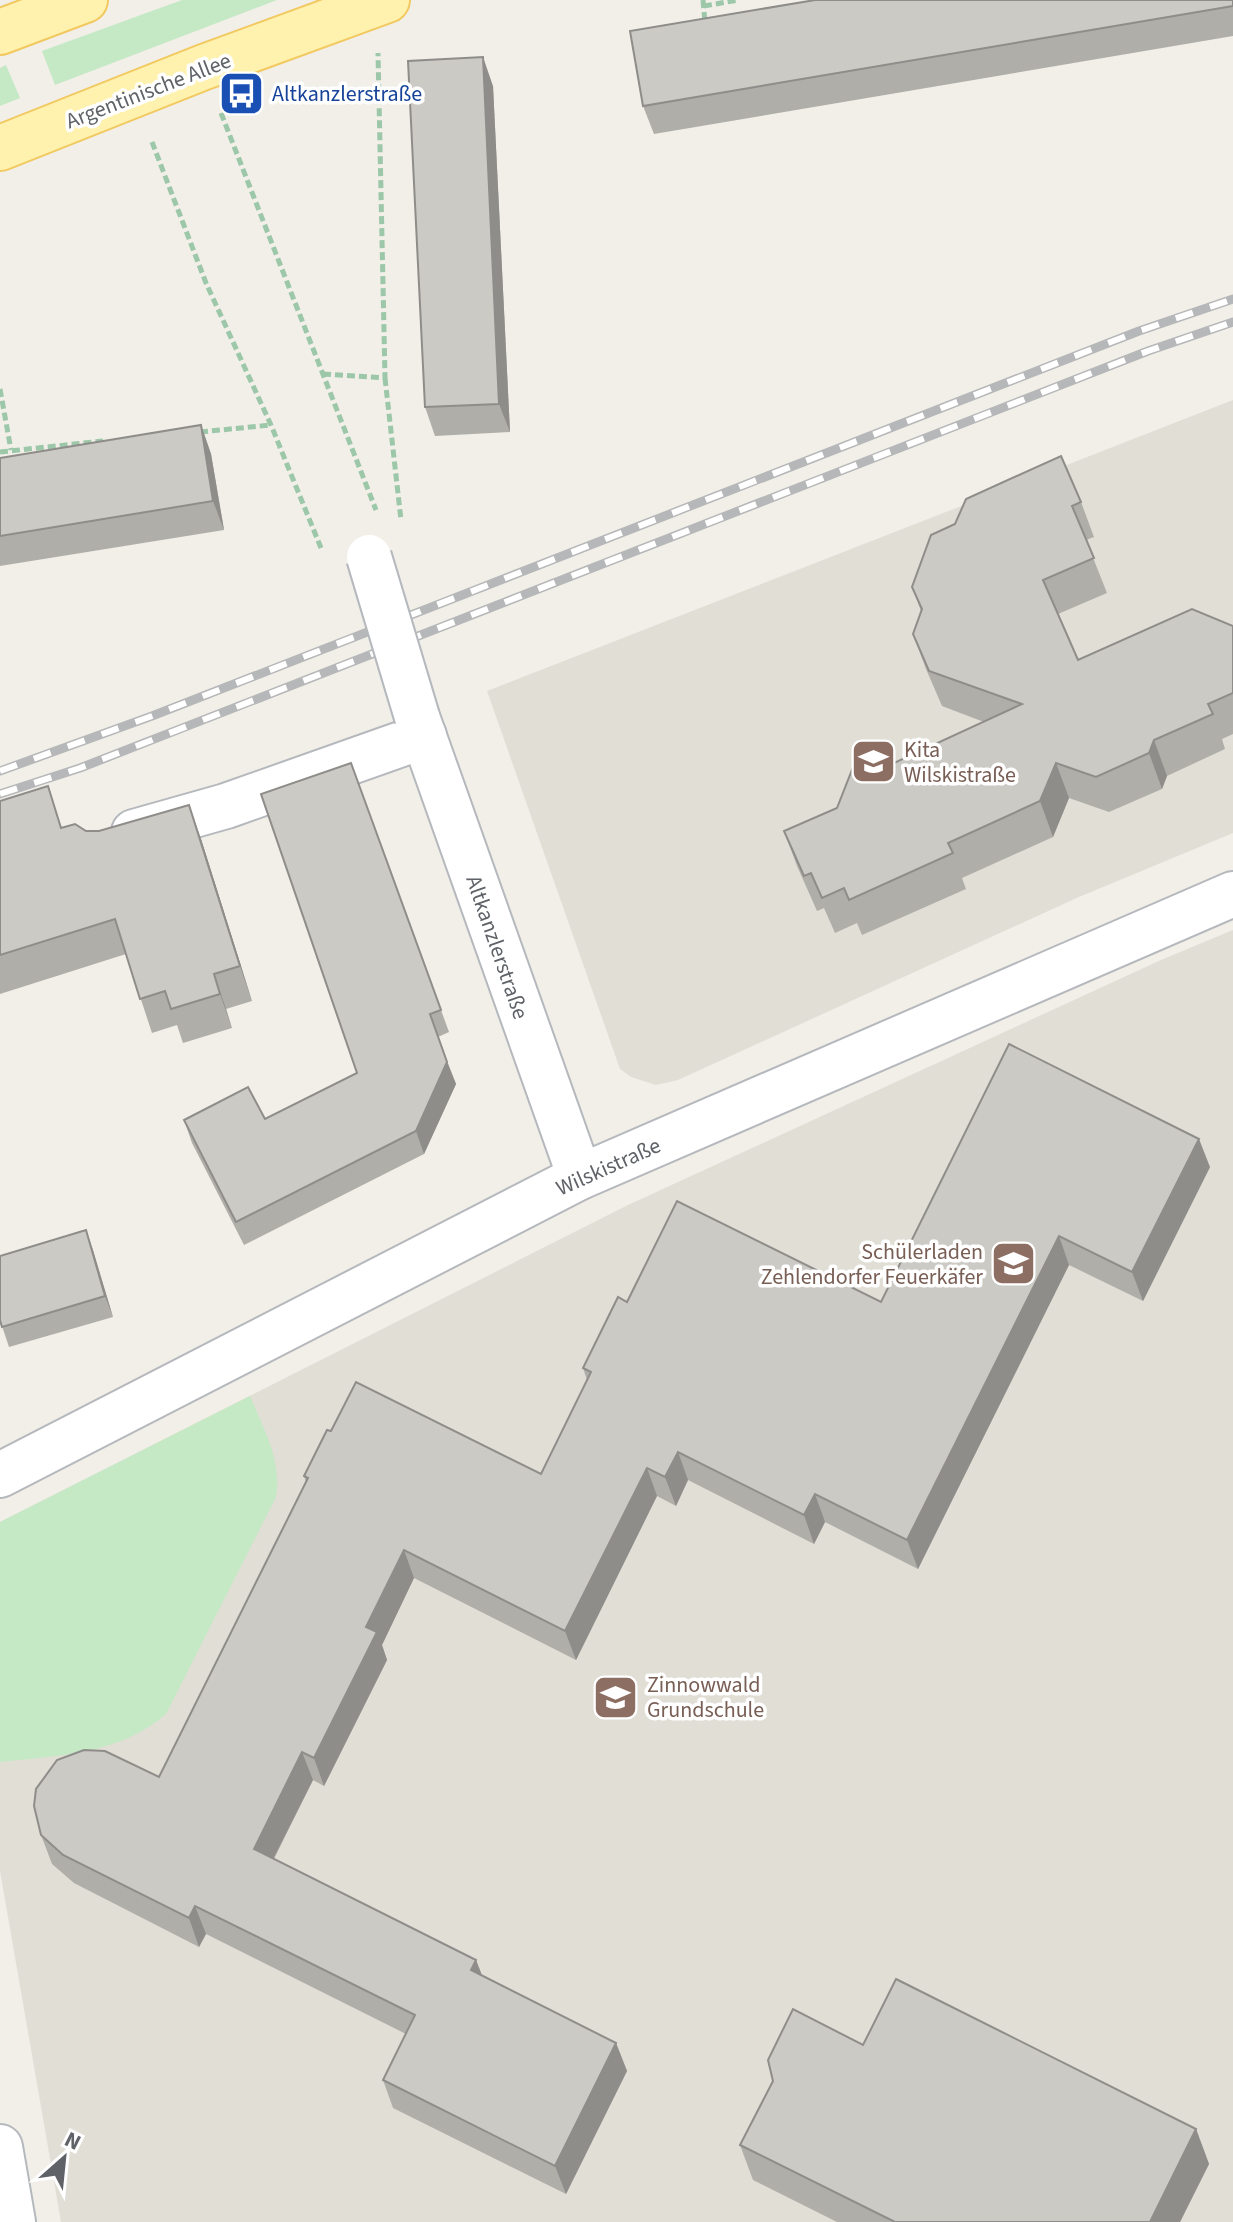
<svg xmlns="http://www.w3.org/2000/svg" width="1233" height="2222" font-family="'Source Sans 3',sans-serif">
<style>
.education{fill:#e1ded6}
.green{fill:#c5e8c5}
.lines{fill:none;stroke-linecap:round;stroke-linejoin:round}
.minor-casing{stroke:#b5b8bc;stroke-width:48}
.major-casing{stroke:#f2c960;stroke-width:48}
.path{stroke:#9cc7a9;stroke-width:5;stroke-dasharray:8 4;stroke-linecap:butt}
.minor{stroke:#fff;stroke-width:44}
.major{stroke:#fff2af;stroke-width:44}
.rail-casing{stroke:#b6b7b8;stroke-width:9}
.rail{stroke:#fff;stroke-width:6;stroke-dasharray:18;stroke-linecap:butt}
.minor-bridge-casing{stroke:#b5b8bc;stroke-width:48;stroke-linecap:butt}
.minor-bridge{stroke:#fff;stroke-width:44}
.wall{fill:#afaea9}
.shaded-wall{fill:#8f8d8a}
.building{fill:#cccac5;stroke:#8f8d8a;stroke-width:2}
.labels{text-anchor:middle;stroke-width:7;stroke-linejoin:round;paint-order:stroke}
.street-label{font-size:22px;fill:#5f6368;stroke:#fff}
.transit-label{font-size:22px;fill:#164399;stroke:#fff;text-anchor:start}
.education-label{font-size:22px;fill:#785e54;stroke:#fff;text-anchor:start}
</style>
<rect width="100%" height="100%" fill="#f1efe8"/>
<g class="education">
<polygon points="1233,400 1233,833 1079,897 678,1080 656,1085 631,1077 620,1069 487,691"/>
<polygon points="1233,930 1233,2222 61,2222 0,1871 0,1522 628,1205 1161,960"/>
</g>
<g class="green">
<polygon points="182,0 277,0 55,85 42,51"/>
<polygon points="6,65 20,98 0,106 0,68"/>
<path d="M 250,1396 C 264,1430 282,1460 276,1497 L 166,1714 C 121,1754 57,1756 0,1762 L 0,1522 Z"/>
</g>
<g class="lines">
<defs>
<g id="minor">
<polyline points="417,717 580,1177"/>
<polyline points="134,832 226,806 424,736"/>
<polyline points="0,1475 580,1177 1233,894"/>
<polyline points="0,2147 13,2222"/>
</g>
<g id="major">
<polyline points="0,32 85,0"/>
<polyline points="0,148 204,67 387,0"/>
</g>
</defs>
<use href="#minor" class="minor-casing"/>
<use href="#major" class="major-casing"/>
<g class="path">
<polyline points="703,0 705,23"/>
<polyline points="704,6 738,0"/>
<polyline points="221,113 376,510"/>
<polyline points="152,142 206,283 271,425 321,548"/>
<polyline points="323,374 385,378 378,53"/>
<polyline points="385,378 401,520"/>
<polyline points="0,389 11,450"/>
<polyline points="200,432 271,425"/>
<polyline points="0,452 103,441"/>
</g>
<use href="#minor" class="minor"/>
<use href="#major" class="major"/>
<defs>
<g id="rail">
<polyline points="0,771 152,716 1139,331 1233,299"/>
<polyline points="0,794 80,768 1148,351 1233,322"/>
</g>
</defs>
<use href="#rail" class="rail-casing"/>
<use href="#rail" class="rail"/>
<defs>
<polyline id="minor-bridge" points="369,557 417,717"/>
</defs>
<use href="#minor-bridge" class="minor-bridge-casing"/>
<use href="#minor-bridge" class="minor-bridge"/>
</g>
<g class="wall">
<polygon points="1233,0 1233,36 654,134 643,106"/>
<polygon points="493,86 510,432 435,436 425,407"/>
<polygon points="201,425 211,454 224,530 0,566 0,458"/>
<polygon points="1081,502 1094,537 1086,540 1107,593 1058,614 1078,660 1233,626 1233,734 1222,739 1225,749 1167,776 1162,789 1109,812 1069,798 1053,837 962,878 966,889 862,935 857,923 835,933 824,908 817,911 797,866 784,831 837,808 881,769 984,722 942,706 926,669 913,634 921,611 912,587"/>
<polygon points="351,763 449,1032 438,1037 456,1084 424,1154 244,1245 192,1143 184,1120 265,1119 357,1073"/>
<polygon points="0,801 63,827 86,831 201,839 252,1001 226,1009 232,1028 183,1043 177,1025 152,1033 126,954 0,994"/>
<polygon points="1210,1167 1143,1301 1069,1265 918,1569 825,1522 814,1544 688,1480 676,1506 657,1496 576,1660 414,1578 382,1645 387,1660 324,1786 313,1780 274,1859 476,1960 482,1975 616,2043 627,2071 566,2194 393,2108 383,2080 406,2034 206,1934 199,1947 74,1883 52,1864 41,1835 159,1777 306,1482 304,1476 331,1431 541,1474 587,1380 583,1368 627,1302 881,1302"/>
<polygon points="86,1230 113,1317 9,1347 0,1320"/>
<polygon points="863,2045 1196,2129 1209,2164 1180,2222 837,2222 753,2180 740,2145"/>
</g>
<g class="shaded-wall">
<polygon points="483,57 493,86 510,432 499,404"/>
<polygon points="201,425 211,454 224,530 213,501"/>
<polygon points="1154,740 1167,776 1162,789 1149,753"/>
<polygon points="1056,763 1069,798 1053,837 1040,801"/>
<polygon points="189,805 201,839 252,1001 240,966"/>
<polygon points="214,974 226,1009 232,1028 220,994"/>
<polygon points="447,1062 456,1084 424,1154 416,1131"/>
<polygon points="1199,1139 1210,1167 1143,1301 1132,1272"/>
<polygon points="86,1230 93,1250 113,1317 105,1296"/>
<polygon points="1059,1236 1069,1265 918,1569 907,1540"/>
<polygon points="678,1452 688,1480 676,1506 665,1477"/>
<polygon points="647,1468 657,1496 576,1660 565,1631"/>
<polygon points="815,1494 825,1522 814,1544 804,1515"/>
<polygon points="404,1550 414,1578 382,1645 387,1660 324,1786 314,1758 366,1627"/>
<polygon points="302,1752 313,1780 264,1877 254,1849"/>
<polygon points="195,1906 206,1934 199,1947 189,1918"/>
<polygon points="476,1960 487,1989 471,1970"/>
<polygon points="616,2043 627,2071 566,2194 555,2166"/>
<polygon points="1196,2129 1209,2164 1180,2222 1150,2222"/>
</g>
<g class="building">
<polygon points="815,0 1233,0 1233,6 643,106 630,31"/>
<polygon points="483,57 499,404 425,407 408,61"/>
<polygon points="201,425 213,501 0,536 0,458"/>
<polygon points="1061,456 1081,502 1072,506 1094,558 1043,580 1078,660 1192,609 1233,626 1233,693 1208,704 1213,714 1154,740 1149,753 1096,777 1056,763 1040,801 948,843 953,853 849,900 844,888 822,898 811,873 804,876 784,831 837,808 857,757 881,769 1022,704 929,671 913,634 922,609 912,587 931,535 955,524 966,499"/>
<polygon points="351,763 441,1010 430,1014 447,1062 416,1131 236,1222 184,1120 248,1087 265,1119 357,1073 261,794"/>
<polygon points="48,786 61,828 75,824 86,831 99,831 189,805 240,966 214,974 220,994 171,1009 165,991 140,999 115,919 0,955 0,801"/>
<polygon points="1009,1044 1199,1139 1132,1272 1059,1236 907,1540 815,1494 804,1515 678,1452 665,1477 647,1468 565,1631 404,1550 366,1627 377,1632 314,1758 302,1752 254,1849 476,1960 471,1970 616,2043 555,2166 383,2080 415,2015 195,1906 189,1918 63,1855 41,1835 34,1806 36,1789 57,1760 84,1750 105,1751 159,1777 308,1478 304,1476 327,1430 331,1431 356,1382 541,1474 591,1372 583,1368 618,1297 627,1302 677,1201 881,1302"/>
<polygon points="86,1230 105,1296 2,1327 0,1320 0,1256"/>
<polygon points="896,1979 1196,2129 1150,2222 895,2222 740,2145 773,2081 768,2060 793,2009 863,2045"/>
</g>
<defs>
<symbol id="bus-square" viewBox="-11 -11 22 22"><rect x="-9" y="-9" width="18" height="18" rx="4" fill="#1a4fb4" stroke="#fff"/><path d="M-5-6H5V4H4V6H2V4H-2V6H-4V4H-5ZM-3.5-4V0h7V-4ZM-3.5 1.2v1.5H-2V1.2ZM2 1.2v1.5H3.5V1.2Z" fill="#fff"/></symbol>
<symbol id="school-square" viewBox="-11 -11 22 22"><rect x="-9" y="-9" width="18" height="18" rx="4" fill="#8d6e63" stroke="#fff"/><path d="M0-5L7-2L0 1L-7-2ZM-4 1L0 2.5L4 1V4Q0 6-4 4Z" fill="#fff"/></symbol>
</defs>
<g fill-rule="evenodd">
<use href="#bus-square" x="216" y="68" width="51" height="51"/>
<use href="#school-square" x="848" y="736" width="51" height="51"/>
<use href="#school-square" x="988" y="1238" width="51" height="51"/>
<use href="#school-square" x="590" y="1672" width="51" height="51"/>
</g>
<g class="labels">
<g class="street-label">
<text transform="translate(148 90) rotate(-21)" y="8">Argentinische Allee</text>
<text transform="translate(498 947) rotate(71)" y="8">Altkanzlerstraße</text>
<text transform="translate(608 1166) rotate(-24)" y="8">Wilskistraße</text>
</g>
<g class="transit-label">
<text x="272" y="101">Altkanzlerstraße</text>
</g>
<g class="education-label">
<text x="904" y="757">Kita<tspan x="904" dy="25">Wilskistraße</tspan></text>
<text x="983" y="1259" text-anchor="end">Schülerladen<tspan x="983" dy="25">Zehlendorfer Feuerkäfer</tspan></text>
<text x="647" y="1692">Zinnowwald<tspan x="647" dy="25">Grundschule</tspan></text>
</g>
</g>
<g transform="translate(64 2158) rotate(27)" stroke="#ffffff" stroke-width="6" paint-order="stroke">
<path d="M0-6L14 30L0 20L-14 30Z" fill="#5f6368"/>
<text y="-12" font-size="22" font-weight="bold" text-anchor="middle" fill="#5f6368">N</text>
</g>
</svg>
